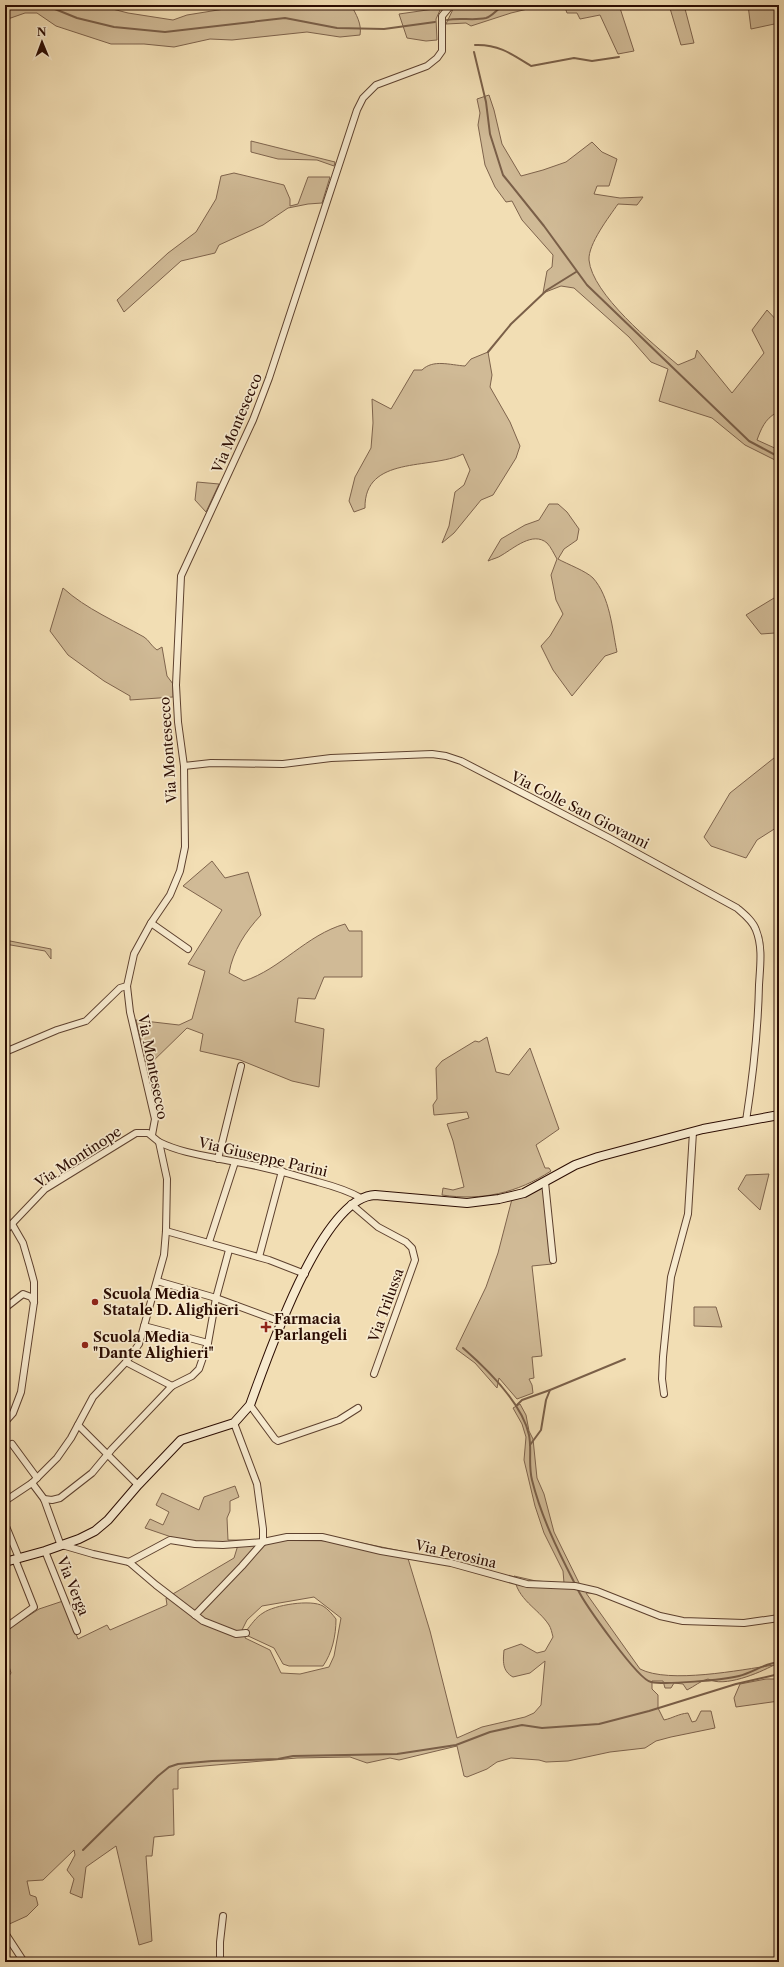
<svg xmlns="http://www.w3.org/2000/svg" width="784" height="1967" font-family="'Libre Caslon Text',serif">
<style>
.green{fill:#d0ba96;stroke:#7e634c;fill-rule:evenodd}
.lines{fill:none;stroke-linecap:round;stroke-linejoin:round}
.stream{stroke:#7a5f48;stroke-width:2}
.minor-casing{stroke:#5d402e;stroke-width:8}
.secondary-casing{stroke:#2b0c02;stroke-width:10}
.minor{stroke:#f7eace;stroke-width:6}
.secondary{stroke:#f7eace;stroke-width:8}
.poi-dot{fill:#8f2418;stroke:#f7eace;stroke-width:1.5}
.labels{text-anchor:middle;stroke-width:3.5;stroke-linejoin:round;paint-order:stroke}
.street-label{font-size:14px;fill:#2b0c02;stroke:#f7eace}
.poi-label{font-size:14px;font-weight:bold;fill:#2b0c02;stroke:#f7eace;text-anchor:start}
</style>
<rect width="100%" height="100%" fill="#f2deb4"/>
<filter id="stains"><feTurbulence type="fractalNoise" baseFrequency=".005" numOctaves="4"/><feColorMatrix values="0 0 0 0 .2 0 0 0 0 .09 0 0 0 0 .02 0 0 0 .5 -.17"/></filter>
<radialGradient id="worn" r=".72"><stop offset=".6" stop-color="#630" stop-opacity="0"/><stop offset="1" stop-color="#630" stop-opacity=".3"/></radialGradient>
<g class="green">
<path d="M 11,5 L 97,5 L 128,13 L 173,20 L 187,15 L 249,5 L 351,5 C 356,14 362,24 360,35 L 340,37 L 307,32 L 232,40 L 210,39 L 174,47 L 144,44 L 111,44 L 56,26 L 37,13 L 25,13 L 5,20 L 5,10 Z"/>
<polygon points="455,5 544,5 511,13 471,26 466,23 446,24"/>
<polygon points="564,5 619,5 634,51 618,54 600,15 580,19 577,13 567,13"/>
<polygon points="669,5 684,5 694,43 681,45"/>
<polygon points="748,5 779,5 779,23 751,29"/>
<polygon points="441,8 436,19 437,40 426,41 407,38 399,14"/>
<path d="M 489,95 L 494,110 L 502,144 L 521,176 L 543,170 L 566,162 L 592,142 L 602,152 L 617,159 L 609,186 L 597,186 L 594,194 L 620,198 L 643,197 L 637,205 L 618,204 C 609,217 588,244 589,260 C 592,294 653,344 678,365 L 695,358 L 697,350 L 732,393 L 764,353 L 752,330 L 767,310 L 779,323 L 779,402 L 776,413 C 765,419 761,429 757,440 L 779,450 L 779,462 L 745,445 L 712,418 L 659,401 L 668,369 L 651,362 L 629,337 L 574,288 L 561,286 L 543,293 L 547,271 L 552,267 L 553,255 L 522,220 L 512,201 L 506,202 L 495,187 L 485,165 L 478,125 L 480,113 L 477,99 Z"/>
<polygon points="251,141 335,162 334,166 317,160 278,159 251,152"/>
<polygon points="234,173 284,185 290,199 290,206 298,204 308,177 330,177 322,203 308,204 288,208 263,225 219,245 215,253 181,261 124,312 117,300 168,253 196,232 216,199 221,176"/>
<path d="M 488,352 L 492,375 L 490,387 L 510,422 L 520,446 L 516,458 L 493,495 L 481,500 L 454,533 L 442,543 L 449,526 L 455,492 L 464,485 L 470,470 L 463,454 C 431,470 364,455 365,508 L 354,512 L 349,501 L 355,477 L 371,448 L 373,423 L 372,399 L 391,409 L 414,370 L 422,370 C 433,359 450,365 465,366 L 471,359 Z"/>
<polygon points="197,482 219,484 206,512 195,500"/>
<path d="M 549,504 L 558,504 L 567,512 L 579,529 L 577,540 L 564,549 L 558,559 C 567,564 586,571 593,578 C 610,597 612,628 617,652 L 605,656 L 572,696 L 553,670 L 541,646 L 550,636 L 563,614 L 556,600 L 551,575 L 557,559 C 554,554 551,547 547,543 C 533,531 514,548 502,555 C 498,558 492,559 488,561 L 501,539 L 525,525 L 539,520 Z"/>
<path d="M 63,588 C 86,609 117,622 144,637 C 149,640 151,646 157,650 L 162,647 L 167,676 L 173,684 L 173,697 L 130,700 L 130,696 L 104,681 L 68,655 L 50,631 Z"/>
<polygon points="779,595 779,639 777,640 775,633 761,634 746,615"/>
<polygon points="779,754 779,826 757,840 746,858 711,846 704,837 730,793"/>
<path d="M 212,861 L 225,878 L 248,872 L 261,915 C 245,932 233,951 229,973 L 244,981 C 281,969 306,935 345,924 L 349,931 L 362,931 L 362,977 L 324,977 L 315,999 L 298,998 L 295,1022 L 324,1029 L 319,1087 L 292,1081 L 240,1060 L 200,1051 L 203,1034 L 187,1028 L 147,1067 L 136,1020 L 179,1025 L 192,1019 L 205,971 L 188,964 L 222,910 L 183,886 Z"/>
<polygon points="5,940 51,949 51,959 45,951 5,944"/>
<path d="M 487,1037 L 496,1072 L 509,1075 L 530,1048 L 559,1129 L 536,1145 L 545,1168 L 549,1168 L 551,1171 C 517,1193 482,1201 442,1195 L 443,1188 L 453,1190 L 464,1187 L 453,1141 L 447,1124 L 469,1118 L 467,1112 L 434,1115 L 433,1105 L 437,1099 L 436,1068 L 442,1061 L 475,1041 L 479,1042 Z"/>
<polygon points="769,1174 760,1210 738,1189 746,1175"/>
<polygon points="543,1184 552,1264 532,1266 542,1356 532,1357 534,1378 529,1379 532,1385 533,1393 517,1399 499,1378 497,1388 475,1363 456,1349 486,1287 498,1253 512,1199"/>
<polygon points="694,1307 716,1307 722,1327 694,1326"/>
<path d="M 520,1404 L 526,1415 L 529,1431 L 533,1439 L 537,1478 L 544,1494 L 554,1532 L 582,1589 L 593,1593 L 586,1593 L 640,1669 C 669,1684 740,1670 774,1665 C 759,1673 724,1688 708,1679 C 700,1681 695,1686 687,1690 L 683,1684 L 674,1683 L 671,1688 L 665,1688 L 663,1681 L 652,1681 L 652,1689 L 658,1695 L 658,1708 L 664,1720 C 673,1718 678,1714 688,1713 L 692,1722 L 696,1721 L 701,1711 L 711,1711 L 715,1728 L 671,1737 L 656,1741 L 645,1748 L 610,1752 L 568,1761 L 546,1762 L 539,1760 L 511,1758 L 497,1762 L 487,1769 L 467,1777 L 464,1776 L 457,1746 L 399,1760 L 390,1758 L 367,1763 L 350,1757 L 297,1758 L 181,1768 L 178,1770 L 178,1789 L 173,1789 L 174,1835 L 154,1837 L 152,1856 L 146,1856 L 152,1941 L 139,1945 L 116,1846 L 86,1867 L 82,1898 L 70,1893 L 74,1879 L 67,1870 L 75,1855 L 74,1850 L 43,1880 L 27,1881 L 30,1895 L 36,1897 L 38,1905 L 27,1916 L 5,1926 L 5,1678 L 9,1676 L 11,1673 L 5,1653 L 5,1631 L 39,1609 L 63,1601 L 78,1639 L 107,1625 L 110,1630 L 167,1605 L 166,1598 L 234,1558 L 238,1545 L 186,1542 L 145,1528 L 150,1519 L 163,1525 L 169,1512 L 156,1505 L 162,1493 L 199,1510 L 204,1497 L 235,1486 L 239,1497 L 230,1501 L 230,1511 L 227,1518 L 228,1540 L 352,1541 L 406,1552 L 430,1631 L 457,1738 L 482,1727 L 525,1717 L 534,1713 L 541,1705 L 545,1661 L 530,1673 L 513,1677 C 502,1671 503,1661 504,1650 L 521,1644 L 537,1653 L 545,1651 L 553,1637 C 552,1633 551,1628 549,1625 C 538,1608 517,1600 514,1576 L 536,1581 L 564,1583 L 563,1571 L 544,1533 L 535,1506 L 524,1460 L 526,1437 L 522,1424 L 513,1408 ZM 314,1597 L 341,1618 L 334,1656 L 329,1667 L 300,1674 L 281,1673 L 270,1650 L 245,1638 L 246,1635 L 274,1648 L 283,1664 L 289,1666 L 323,1666 C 332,1653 336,1636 336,1619 C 333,1615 328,1609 323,1606 C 311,1599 274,1605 263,1613 C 256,1617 251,1625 246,1631 L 242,1630 L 247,1620 L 262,1606 Z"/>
<polygon points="766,1679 779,1679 779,1701 736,1707 734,1698 740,1684"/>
</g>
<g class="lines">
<g class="stream">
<polyline points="45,5 77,18 114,27 165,32 285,18 337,28 384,29 435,22"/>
<path d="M 447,20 C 460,17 472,21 486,18 C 494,16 498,6 507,5"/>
<path d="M 475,45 C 498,44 512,54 531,66 L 574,58 L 592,61 L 619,57"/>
<polyline points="474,52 486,102 490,134 503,175 544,226 587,285 749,441 779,457"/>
<polyline points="488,352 511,324 547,290 576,272"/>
<path d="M 463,1348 C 487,1369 522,1403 529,1435 C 532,1450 528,1464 532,1480 C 541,1516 557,1549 574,1582"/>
<polyline points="516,1406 522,1400 550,1390"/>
<polyline points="530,1445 541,1430 546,1400 550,1390 625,1359"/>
<path d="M 578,1590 C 585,1604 638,1680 651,1682 C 666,1685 723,1680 739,1676 C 752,1673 765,1663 779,1662"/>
<polyline points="83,1850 158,1776 169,1767 178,1764 212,1761 278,1759 293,1756 397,1754 456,1745 490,1732 522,1725 542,1728 599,1724 649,1711 736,1684 779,1674"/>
</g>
<defs>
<g id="minor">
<path d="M 184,766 L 211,763 L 283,764 L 331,758 L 432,754 L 446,756 L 461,761 L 611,839 L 737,908 C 744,914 753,921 756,930 C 763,947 760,967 759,985 C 758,1031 753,1076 746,1121"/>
<polyline points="151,923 188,949"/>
<polyline points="5,1052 57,1030 86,1021 120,988 127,986"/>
<polyline points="152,1135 155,1119 130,1012 127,986 134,954 151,923 170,895 180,871 185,847 184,766 178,722 176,685 181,576 253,420 269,378 357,110 363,98 376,85 427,66 437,58 442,51 442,16 451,5"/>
<path d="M 159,1142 C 181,1153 207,1156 231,1161 C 260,1166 289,1173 318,1182 C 333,1186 347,1190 361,1198"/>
<polyline points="218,1159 241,1066"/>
<polyline points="545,1182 553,1260"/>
<polyline points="351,1204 378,1227 406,1242 412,1248 415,1260 374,1374"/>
<polyline points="5,1231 45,1189 136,1133 148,1133 159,1142 167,1179 166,1231 164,1255 139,1344 126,1362 93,1397 71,1438 57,1458 32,1483 5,1501"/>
<polyline points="166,1231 269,1260 305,1274"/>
<polyline points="209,1242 235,1162"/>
<polyline points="259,1257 282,1171"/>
<polyline points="157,1281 216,1298 281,1322"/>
<polyline points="5,1308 23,1294 31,1297 34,1302"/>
<polyline points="144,1326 208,1343"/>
<polyline points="126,1362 172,1386"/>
<polyline points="664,1394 662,1379 663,1357 671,1277 688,1214 693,1132"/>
<polyline points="250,1405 275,1439 278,1441 339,1420 358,1408"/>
<polyline points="5,1422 13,1413 21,1392 34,1302 34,1282 30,1267 23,1243 12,1224"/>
<polyline points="78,1425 138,1485"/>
<polyline points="12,1444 37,1478"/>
<polyline points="32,1483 44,1499 61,1546"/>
<polyline points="44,1499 52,1500 60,1498 92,1473 112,1449 172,1386 192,1376 199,1369 208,1343 216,1298 229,1250"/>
<polyline points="5,1524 19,1558"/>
<polyline points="62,1545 93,1554 129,1562 156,1585 203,1621 236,1634 246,1633"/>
<polyline points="45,1551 77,1631"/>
<polyline points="129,1562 170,1540 195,1544 223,1545 263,1542 287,1537 322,1537 381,1551 451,1563 527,1584 575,1586 597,1591 660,1616 683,1621 744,1623 779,1618"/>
<polyline points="195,1615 242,1566 263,1542 263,1529 257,1484 234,1423"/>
<polyline points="5,1628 34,1607 15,1559"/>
<polyline points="5,1933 24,1962"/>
<polyline points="220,1962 220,1942 223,1916"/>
</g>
<path id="secondary" d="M 5,1562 L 45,1551 L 79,1539 L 95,1531 L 108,1520 L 138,1485 L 181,1440 L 234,1423 L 250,1405 C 267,1359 321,1197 375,1195 L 467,1203 L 499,1199 L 524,1193 L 575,1165 L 598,1157 L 703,1129 L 779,1115"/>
</defs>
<use href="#minor" class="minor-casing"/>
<use href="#secondary" class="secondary-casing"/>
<use href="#minor" class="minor"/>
<use href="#secondary" class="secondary"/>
</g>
<g class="poi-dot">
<circle cx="95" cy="1302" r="4"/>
<path d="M264 1321h4v4h4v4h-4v4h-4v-4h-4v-4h4z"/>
<circle cx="85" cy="1345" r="4"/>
</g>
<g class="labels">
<g class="street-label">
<text transform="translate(237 423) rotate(-67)" y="5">Via Montesecco</text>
<text transform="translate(168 750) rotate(-94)" y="5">Via Montesecco</text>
<text transform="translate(580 810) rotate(27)" y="5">Via Colle San Giovanni</text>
<text transform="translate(153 1067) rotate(79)" y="5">Via Montesecco</text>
<text transform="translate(78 1157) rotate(-33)" y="5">Via Montinope</text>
<text transform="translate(263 1157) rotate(13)" y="5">Via Giuseppe Parini</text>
<text transform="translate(386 1305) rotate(-70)" y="5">Via Trilussa</text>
<text transform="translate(456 1554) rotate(13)" y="5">Via Perosina</text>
<text transform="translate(73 1586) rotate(68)" y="5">Via Verga</text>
</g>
<g class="poi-label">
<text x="103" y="1299">Scuola Media<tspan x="103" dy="16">Statale D. Alighieri</tspan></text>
<text x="274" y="1324">Farmacia<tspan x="274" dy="16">Parlangeli</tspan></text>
<text x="93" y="1342">Scuola Media<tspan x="93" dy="16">"Dante Alighieri"</tspan></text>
</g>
</g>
<rect width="784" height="1967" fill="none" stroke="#f2deb4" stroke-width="20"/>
<rect x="6" y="6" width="772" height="1955" fill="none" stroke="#2b0c02" stroke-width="2"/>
<rect x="10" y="10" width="764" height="1947" fill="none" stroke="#2b0c02"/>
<g transform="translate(42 42) rotate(359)" stroke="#f7eace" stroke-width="3" paint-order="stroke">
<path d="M0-3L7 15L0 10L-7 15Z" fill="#2b0c02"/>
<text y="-6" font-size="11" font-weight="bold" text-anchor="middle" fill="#2b0c02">N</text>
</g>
<rect width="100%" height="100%" filter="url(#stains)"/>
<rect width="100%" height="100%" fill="url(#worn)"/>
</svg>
